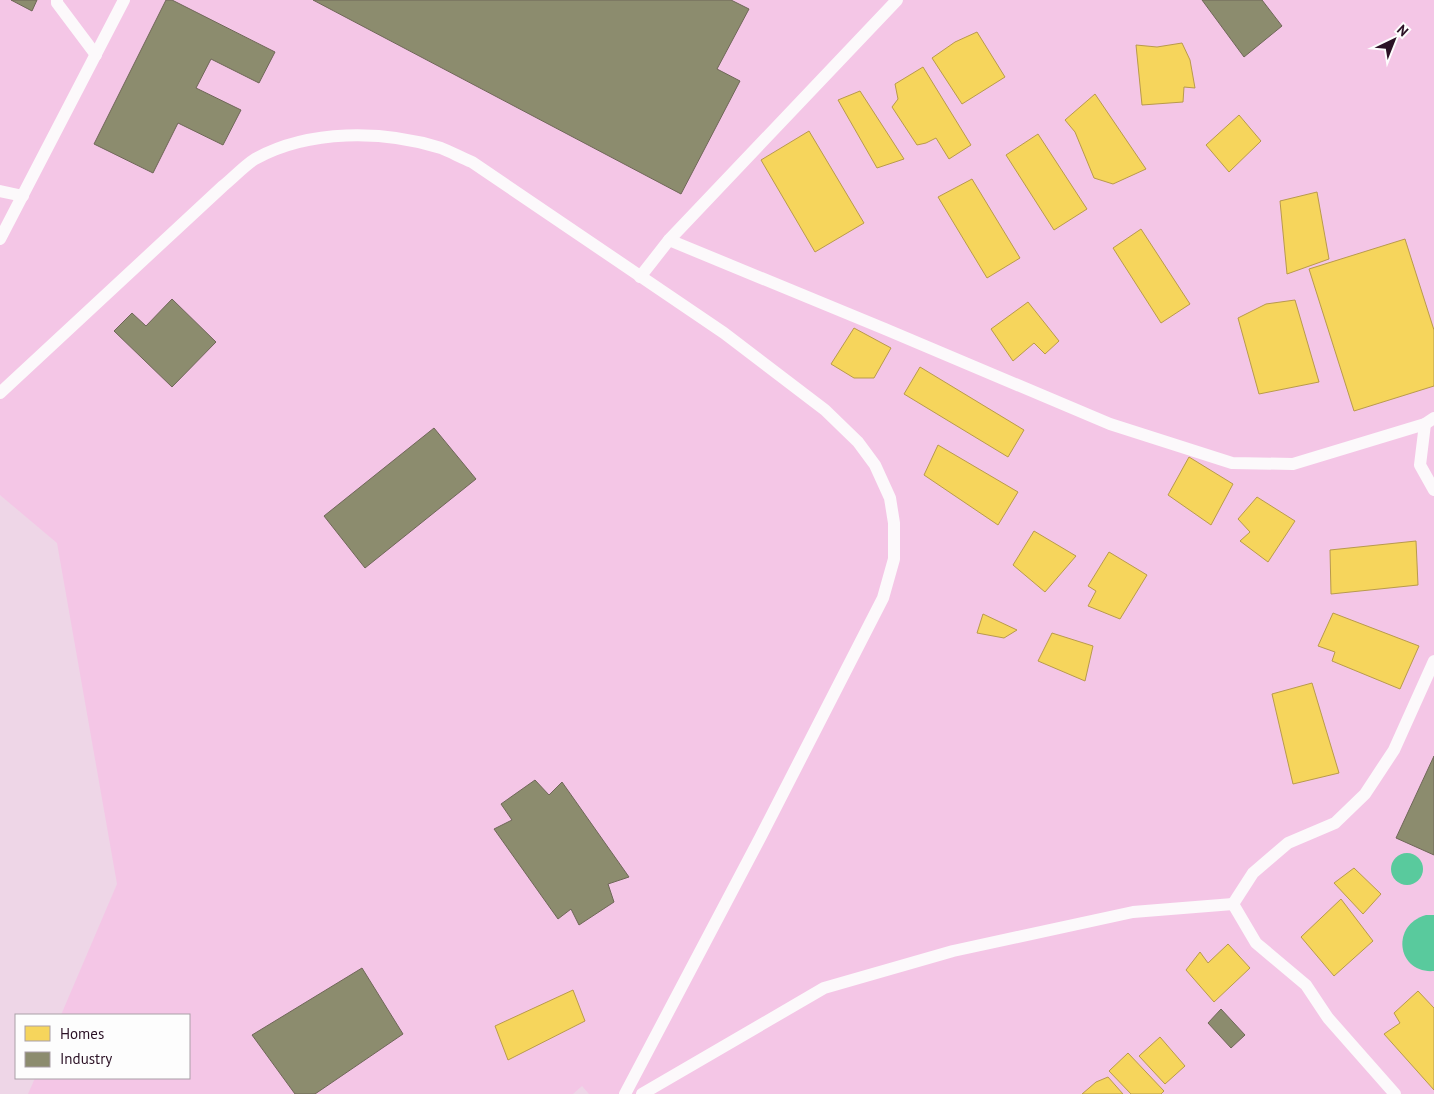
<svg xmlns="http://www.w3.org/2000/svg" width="1434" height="1094" font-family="'PT Sans',sans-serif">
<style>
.built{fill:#f4c6e6}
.water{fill:#59ca9d}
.homes{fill:#f6d55c;stroke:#b99a4c}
.industry{fill:#8c8c6e;stroke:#6f6758}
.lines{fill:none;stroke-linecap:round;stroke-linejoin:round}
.service{stroke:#fcf9fb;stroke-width:12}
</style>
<rect width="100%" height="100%" fill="#eed6e7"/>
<polygon class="built" points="0,0 1434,0 1434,1094 589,1094 582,1086 573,1094 28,1094 35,1078 189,1078 189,1015 61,1015 117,884 57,543 0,495"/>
<g class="water">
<circle cx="1407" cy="869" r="16"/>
<path d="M 1426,915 L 1434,915 L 1434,971 C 1397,974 1390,925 1426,915 Z"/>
</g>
<g class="homes">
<polygon points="977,32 1005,77 962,104 932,58 955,42"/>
<polygon points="1182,43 1190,60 1195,88 1184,87 1183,102 1142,105 1136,45 1157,47"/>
<polygon points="923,67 971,145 949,159 936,138 926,143 917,145 892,107 898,99 895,84"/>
<polygon points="860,91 904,159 877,168 838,100"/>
<polygon points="1095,94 1146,169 1113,184 1094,178 1075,132 1065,120"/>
<polygon points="1239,115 1261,141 1229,172 1206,145"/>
<polygon points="809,131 864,223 815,252 761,160"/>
<polygon points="1038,134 1087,209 1054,230 1006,155"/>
<polygon points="972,179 1020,258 987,278 938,197"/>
<polygon points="1317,192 1329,259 1287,274 1280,201"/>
<polygon points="1141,229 1190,304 1161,323 1113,248"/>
<polygon points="1405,239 1434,330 1434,386 1354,411 1309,269"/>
<polygon points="1295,300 1319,382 1259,394 1238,318 1266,304"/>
<polygon points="1028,302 1059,341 1045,354 1034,343 1013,361 991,329"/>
<polygon points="854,328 891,348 874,378 854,378 831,364"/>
<polygon points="920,367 1024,430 1008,457 904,394"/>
<polygon points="938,445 1018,492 998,525 924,475"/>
<polygon points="1189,457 1233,484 1211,525 1168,495"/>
<polygon points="1257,497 1295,521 1268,562 1240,541 1250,532 1238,519"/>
<polygon points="1034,531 1076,556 1045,592 1013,565"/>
<polygon points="1416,541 1418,585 1331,594 1330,550"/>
<polygon points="1109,552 1147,575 1120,619 1088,606 1096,591 1088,586"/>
<polygon points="1333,613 1419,646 1400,689 1332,661 1335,652 1318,646"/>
<polygon points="983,614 1017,630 1004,638 977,633"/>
<polygon points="1052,633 1093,646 1085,681 1038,661"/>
<polygon points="1312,683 1339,773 1293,784 1272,694"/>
<polygon points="1354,868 1381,894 1363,914 1334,883"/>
<polygon points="1341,899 1373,941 1334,976 1301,937"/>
<polygon points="1228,944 1250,968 1214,1002 1186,970 1200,952 1208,963"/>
<polygon points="573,990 585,1021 508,1060 495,1026"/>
<polygon points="1418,991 1434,1008 1434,1090 1384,1034 1400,1023 1394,1013"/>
<polygon points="1160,1037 1185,1066 1165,1084 1139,1056"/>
<polygon points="1128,1053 1164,1091 1161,1094 1131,1094 1109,1071"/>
<polygon points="1108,1077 1123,1094 1082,1094 1096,1082"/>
</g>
<g class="industry">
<polygon points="11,0 37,0 32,11"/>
<polygon points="166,0 172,0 275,52 259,83 211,59 196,88 241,110 223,145 178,123 153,173 94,144"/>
<polygon points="313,0 731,0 749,9 717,69 740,81 681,194"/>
<polygon points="1202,0 1262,0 1282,26 1244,57"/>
<polygon points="172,299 216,342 172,387 114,331 132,313 146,326"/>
<polygon points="434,428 476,479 365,568 324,516"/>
<polygon points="1434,756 1434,855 1396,838"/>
<polygon points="535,780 549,795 562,782 629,877 608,884 614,902 579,925 571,909 558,919 494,829 512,820 501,804"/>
<polygon points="362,968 403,1034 315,1094 295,1094 252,1035"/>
<polygon points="1221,1009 1245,1035 1231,1048 1208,1023"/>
</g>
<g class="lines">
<g class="service">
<polyline points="57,0 57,3 96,55"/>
<polyline points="0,191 23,196"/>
<polyline points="0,239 124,0"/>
<polyline points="669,240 885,329 1110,424 1232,463 1293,464 1425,424 1434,418"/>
<polyline points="640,277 669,240 897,0"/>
<path d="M 0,393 L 223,186 C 233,178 244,166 255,159 C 309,129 383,130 441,148 C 451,152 462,158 472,162 L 724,333 L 825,410 L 858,442 L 875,465 L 890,498 L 894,523 L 894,559 L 883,598 L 760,838 L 625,1094"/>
<polyline points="1425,424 1420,465 1434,490"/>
<polyline points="642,1094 824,988 953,951 1133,912 1233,904"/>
<polyline points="1395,1094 1328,1018 1306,985 1256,943 1233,904 1253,873 1288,843 1335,823 1365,794 1394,750 1434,661"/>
</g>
</g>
<rect x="15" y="1014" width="175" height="65" fill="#fdfdfd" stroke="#a99fa7"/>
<rect x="25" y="1026" width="25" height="15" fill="#f6d55c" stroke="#a99fa7"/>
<text x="60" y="1039" font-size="15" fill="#2b1125">Homes</text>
<rect x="25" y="1052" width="25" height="15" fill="#8c8c6e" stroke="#a99fa7"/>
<text x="60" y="1064" font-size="15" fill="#2b1125">Industry</text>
<g transform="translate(1394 40) rotate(43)" stroke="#fdfdfd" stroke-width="4" paint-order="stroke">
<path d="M0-4L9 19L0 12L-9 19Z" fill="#2b1125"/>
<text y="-8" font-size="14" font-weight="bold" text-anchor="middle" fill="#2b1125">N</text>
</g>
</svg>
